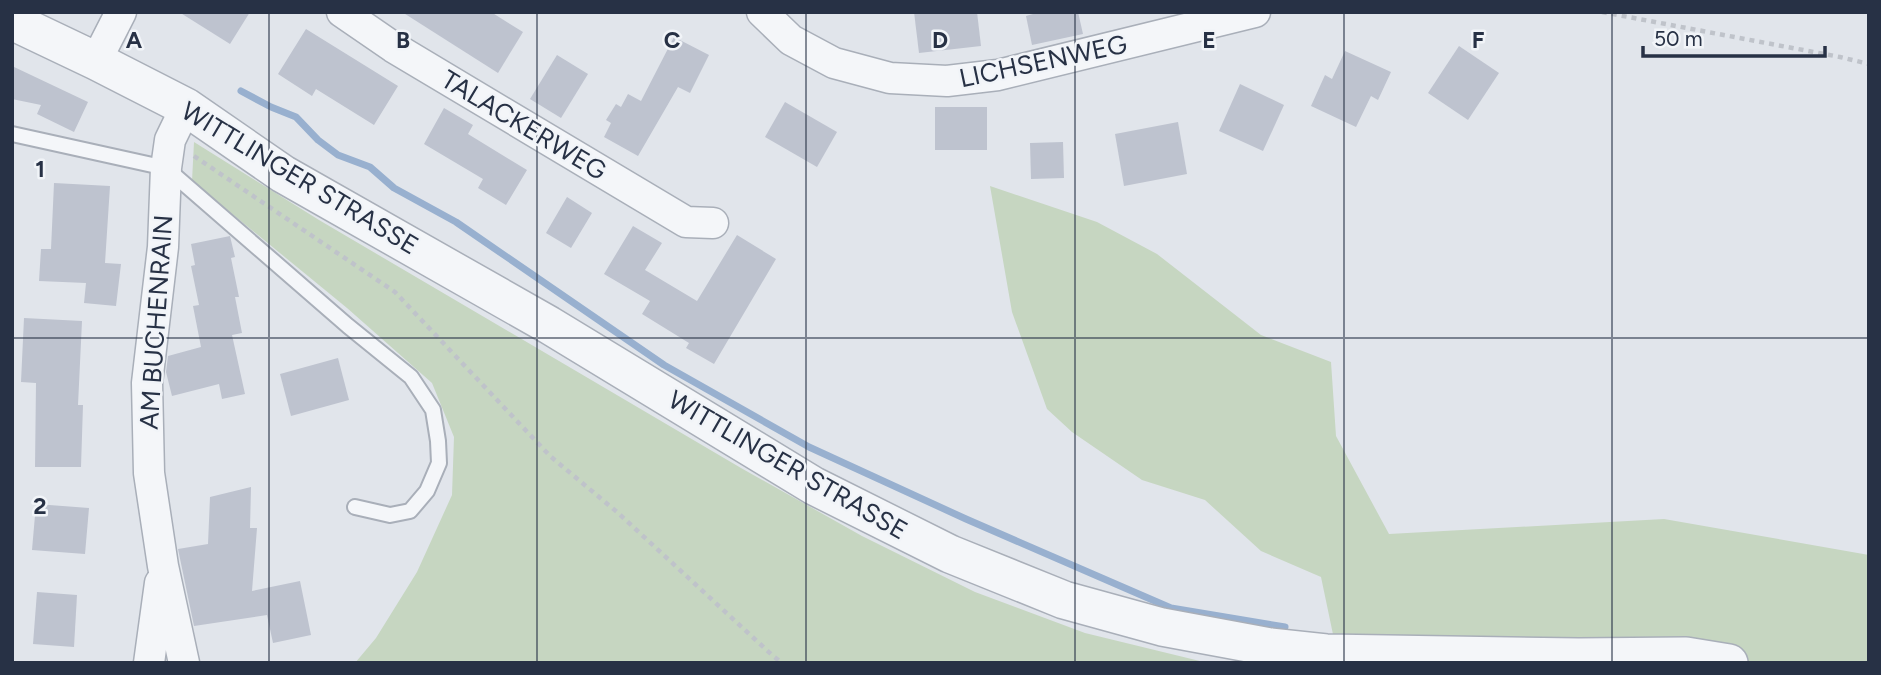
<svg xmlns="http://www.w3.org/2000/svg" width="1881" height="675" font-family="Figtree,sans-serif">
<style>
.green{fill:#c6d6c1}
.lines{fill:none;stroke-linecap:round;stroke-linejoin:round}
.stream{stroke:#98b0cf;stroke-width:7}
.building{fill:#bec3cf}
.service-casing{stroke:#a9afb9;stroke-width:18}
.minor-casing{stroke:#a9afb9;stroke-width:33}
.tertiary-casing{stroke:#a9afb9;stroke-width:40}
.path{stroke:#bfc3ca;stroke-width:4.5;stroke-dasharray:5 5;stroke-linecap:butt}
.service{stroke:#f4f6f9;stroke-width:14}
.minor{stroke:#f4f6f9;stroke-width:30}
.tertiary{stroke:#f4f6f9;stroke-width:37}
.grid{fill:none;stroke:#273145;stroke-width:2;stroke-opacity:0.55}
.labels{text-anchor:middle;stroke-width:5;stroke-linejoin:round;paint-order:stroke}
.street-label{font-size:26px;fill:#273145;stroke:#f1f4f8}
.grid-label{font-size:23px;text-anchor:middle;font-weight:bold;fill:#273145;stroke:#f1f4f8;stroke-width:5;stroke-linejoin:round;paint-order:stroke}
</style>
<rect width="100%" height="100%" fill="#e1e5eb"/>
<g class="green">
<polygon points="194,142 319,220 741,468 862,536 975,592 1085,633 1208,663 355,663 376,638 417,572 452,495 454,437 432,383 347,308 192,181"/>
<polygon points="990,186 1097,222 1157,254 1261,335 1331,362 1336,436 1389,534 1664,519 1869,555 1869,663 1339,663 1321,577 1261,551 1205,500 1142,480 1072,432 1047,409 1012,312"/>
</g>
<g class="lines">
<polyline class="stream" points="241,91 271,107 296,117 318,140 338,155 370,167 394,188 456,222 664,365 809,447 966,519 1171,608 1285,627"/>
</g>
<g class="building">
<polygon points="179,12 250,12 230,44"/>
<polygon points="402,12 491,12 523,32 498,73"/>
<polygon points="914,12 977,12 981,46 919,53"/>
<polygon points="1040,12 1078,12 1083,34 1032,45 1026,16"/>
<polygon points="306,29 398,86 374,125 316,89 312,96 278,74"/>
<polygon points="674,37 709,55 690,93 678,87 638,156 604,137 611,123 606,120 616,104 621,107 628,94 641,101"/>
<polygon points="1459,46 1499,73 1468,120 1428,93"/>
<polygon points="1345,51 1391,72 1378,100 1371,96 1356,127 1311,106 1325,75 1332,79"/>
<polygon points="557,55 588,74 561,118 530,99"/>
<polygon points="12,66 88,102 74,132 37,114 41,105 12,99"/>
<polygon points="1240,84 1284,105 1263,151 1219,131"/>
<polygon points="785,102 837,132 817,167 765,137"/>
<rect x="935" y="107" width="52" height="43"/>
<polygon points="444,108 473,125 468,134 527,170 506,205 478,188 483,179 424,144"/>
<polygon points="1178,122 1187,174 1124,186 1115,134"/>
<polygon points="1063,142 1064,178 1031,179 1030,143"/>
<polygon points="54,183 110,186 105,263 121,264 116,306 84,303 86,283 39,281 41,249 51,249"/>
<polygon points="567,197 592,213 571,248 546,233"/>
<polygon points="633,226 662,243 645,270 697,301 737,235 776,259 714,364 686,348 689,343 642,314 650,301 604,274"/>
<polygon points="230,236 235,257 231,258 239,297 235,297 242,333 232,335 245,394 222,399 219,384 172,396 166,372 168,356 201,347 193,306 199,305 191,266 195,265 191,244"/>
<polygon points="24,318 82,321 78,405 83,405 81,467 35,467 36,383 21,382"/>
<polygon points="338,358 349,400 291,416 280,374"/>
<polygon points="251,487 250,528 257,528 252,591 300,581 311,635 273,643 267,615 194,626 178,549 208,544 210,497"/>
<polygon points="36,504 89,508 85,554 32,550"/>
<polygon points="37,592 77,595 74,647 33,644"/>
</g>
<g class="lines">
<defs>
<polyline id="service" points="12,134 166,168 348,326 411,377 433,410 438,441 439,463 427,491 410,511 390,515 355,507"/>
<g id="minor">
<polyline points="342,12 393,47 686,222 713,223"/>
<polyline points="762,12 791,40 834,63 890,78 947,81 998,75 1255,12"/>
<polyline points="96,61 121,12"/>
<polyline points="149,663 160,583"/>
<polyline points="184,663 163,566 149,473 147,383 163,247 166,168 170,140 186,107"/>
</g>
<polyline id="tertiary" points="12,21 96,61 186,107 283,174 549,325 814,486 950,554 1064,600 1162,627 1270,647 1326,653 1579,657 1686,656 1729,663"/>
</defs>
<use href="#service" class="service-casing"/>
<use href="#minor" class="minor-casing"/>
<use href="#tertiary" class="tertiary-casing"/>
<g class="path">
<polyline points="1602,12 1840,57 1869,64"/>
<polyline points="194,156 395,292 550,456 617,512 772,655 782,663"/>
</g>
<use href="#service" class="service"/>
<use href="#minor" class="minor"/>
<use href="#tertiary" class="tertiary"/>
</g>
<path class="grid" d="M 269,12 L 269,663M 537,12 L 537,663M 806,12 L 806,663M 1075,12 L 1075,663M 1344,12 L 1344,663M 1612,12 L 1612,663M 12,338 L 1869,338"/>
<g class="labels">
<g class="street-label">
<text transform="translate(1043 61) rotate(-12)" y="9">LICHSENWEG</text>
<text transform="translate(524 125) rotate(31)" y="9">TALACKERWEG</text>
<text transform="translate(300 178) rotate(31)" y="9">WITTLINGER STRASSE</text>
<text transform="translate(156 322) rotate(-86)" y="9">AM BUCHENRAIN</text>
<text transform="translate(788 465) rotate(30)" y="9">WITTLINGER STRASSE</text>
</g>
</g>
<g class="grid-label">
<text x="134" y="48">A</text>
<text x="403" y="48">B</text>
<text x="672" y="48">C</text>
<text x="940" y="48">D</text>
<text x="1209" y="48">E</text>
<text x="1478" y="48">F</text>
<text x="40" y="177">1</text>
<text x="40" y="514">2</text>
</g>
<rect width="1881" height="675" fill="none" stroke="#273145" stroke-width="28"/>
<path d="M1643 46v10h182v-10" fill="none" stroke="#273145" stroke-width="3.5"/>
<text x="1654" y="46" font-size="21" fill="#273145" stroke="#f1f4f8" stroke-width="5" paint-order="stroke">50 m</text>
</svg>
